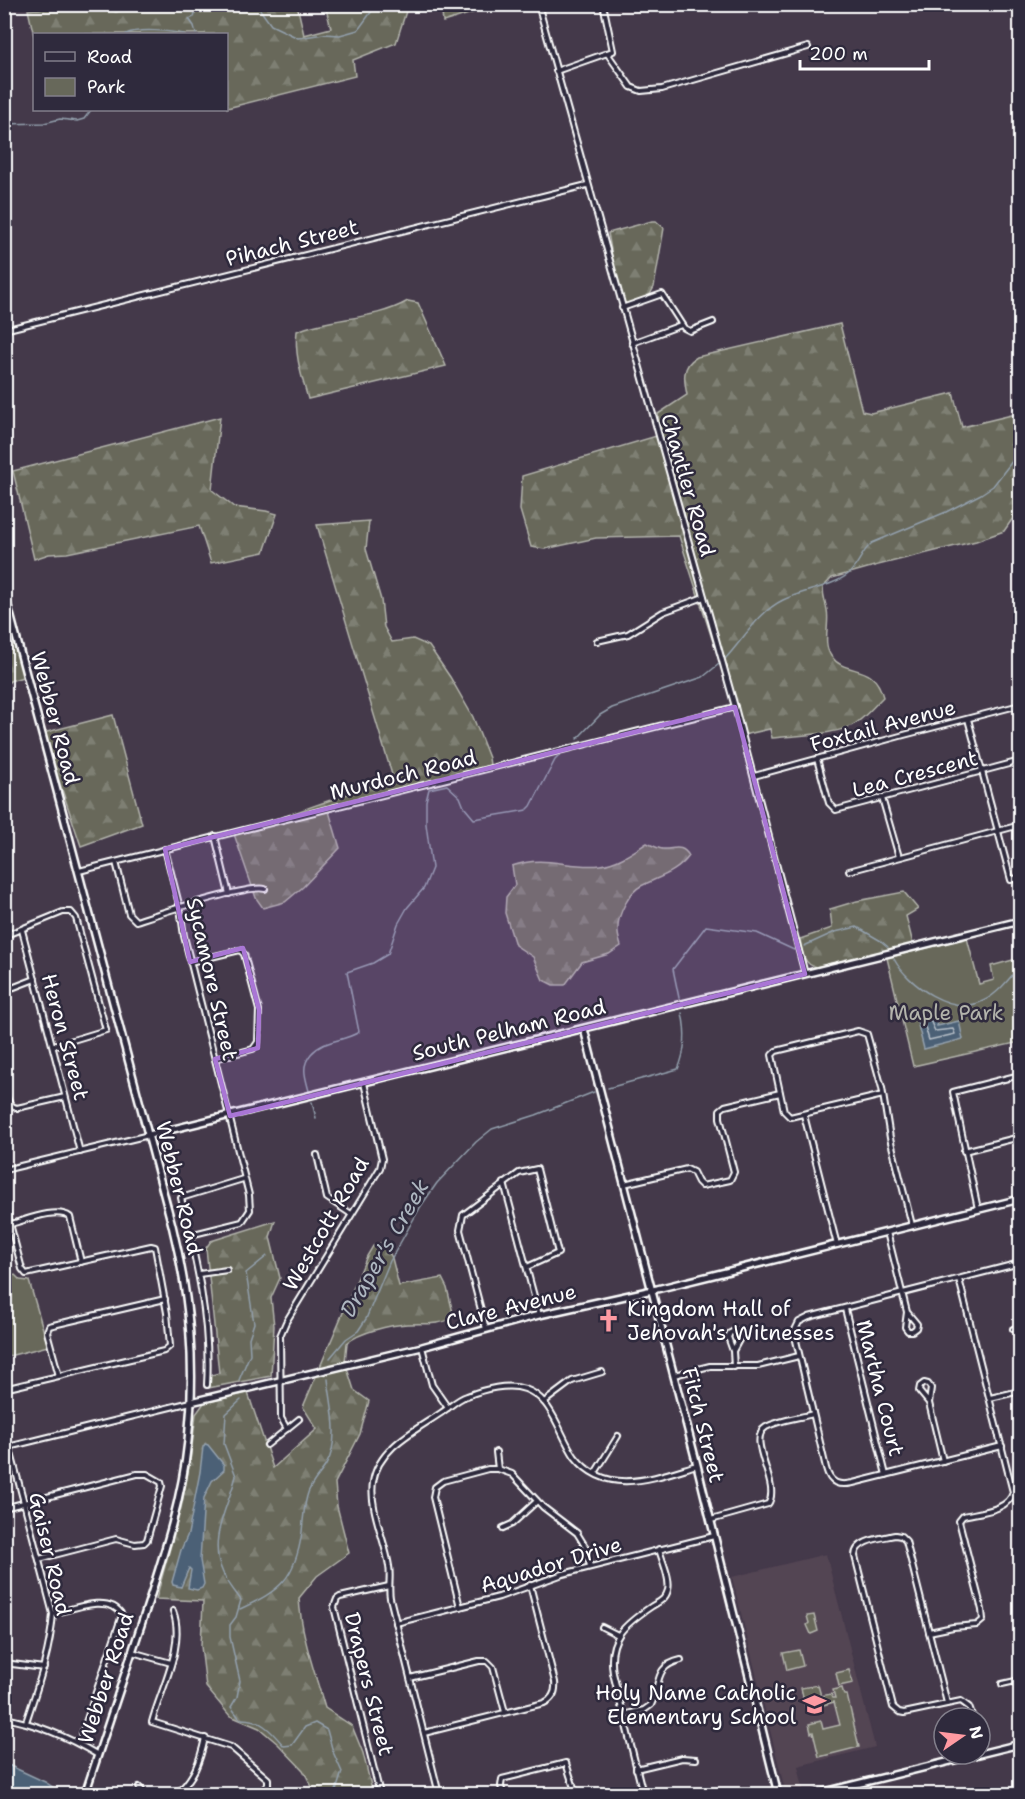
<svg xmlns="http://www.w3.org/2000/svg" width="1025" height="1799" font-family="'Shantell Sans',sans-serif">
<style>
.built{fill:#534453}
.forest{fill:url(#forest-firs);stroke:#b3b4ac;stroke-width:1.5}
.park{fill:#67685a;stroke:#b3b4ac;stroke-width:1.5}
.water{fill:#4b6076;stroke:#93a0ad;stroke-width:1.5}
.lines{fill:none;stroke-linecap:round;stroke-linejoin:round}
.shore{stroke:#b7bfc8;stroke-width:1.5}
.stream{stroke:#93a0ad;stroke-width:1.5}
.minor-casing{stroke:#fff;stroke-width:8}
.tertiary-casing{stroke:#fff;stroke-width:10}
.secondary-casing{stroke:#fff;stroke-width:10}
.minor{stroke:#2f2a3d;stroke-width:4}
.tertiary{stroke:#2f2a3d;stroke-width:5}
.secondary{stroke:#2f2a3d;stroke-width:5}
.marked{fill:#a976d5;fill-opacity:0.2;stroke:#a976d5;stroke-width:4.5;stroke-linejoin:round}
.labels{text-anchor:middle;stroke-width:5;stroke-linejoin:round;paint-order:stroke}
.street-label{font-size:21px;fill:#fff;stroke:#2f2a3d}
.park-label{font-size:21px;fill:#b3b4ac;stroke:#2f2a3d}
.poi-label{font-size:21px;fill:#fff;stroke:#2f2a3d;text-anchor:start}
.water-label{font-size:22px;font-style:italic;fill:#aeb7c1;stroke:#2f2a3d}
</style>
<defs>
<pattern id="forest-firs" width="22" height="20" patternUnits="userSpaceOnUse" patternTransform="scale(1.5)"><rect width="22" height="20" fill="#67685a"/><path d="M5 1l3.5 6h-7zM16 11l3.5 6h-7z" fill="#7e7f73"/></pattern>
</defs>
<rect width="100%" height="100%" fill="#44394a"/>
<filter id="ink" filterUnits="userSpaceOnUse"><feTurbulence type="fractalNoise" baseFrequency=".0167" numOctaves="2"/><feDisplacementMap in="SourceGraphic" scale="12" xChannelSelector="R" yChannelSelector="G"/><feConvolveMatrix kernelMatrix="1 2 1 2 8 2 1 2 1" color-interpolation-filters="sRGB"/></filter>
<g filter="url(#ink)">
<polygon class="built" points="826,1554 875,1747 798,1766 804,1792 786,1794 732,1577"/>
<g class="forest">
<polygon points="145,4 297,5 304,35 331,28 325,5 408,5 396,43 353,60 355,76 227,108 226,34 34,34 34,36 28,10 54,7 102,8 116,12"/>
<polygon points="441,4 498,4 498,5 443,22"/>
<polygon points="652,221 656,221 664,228 654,287 647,300 627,307 618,290 608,233"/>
<path d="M 408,301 L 418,303 L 446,366 L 308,399 C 302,377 294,354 297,331 C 334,316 373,321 408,301 Z"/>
<path d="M 840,324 L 862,411 L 871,413 L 953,393 L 962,427 L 1020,413 L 1020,508 L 1004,531 L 976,541 L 878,565 L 832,578 L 823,587 C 823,598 825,600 827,610 C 830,624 822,643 831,656 C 846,677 874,661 883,697 C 874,706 866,716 856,723 C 838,736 794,735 772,738 L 770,729 L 743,735 L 679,536 L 596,538 L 545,549 L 531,547 L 520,510 L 522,476 L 660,435 L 658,414 L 687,395 C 684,380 681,366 697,357 Z"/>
<polygon points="220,417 212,490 234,507 266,511 277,514 264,552 211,563 199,526 67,553 49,554 34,559 13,471"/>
<polygon points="369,521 366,549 381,600 384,627 392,642 413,639 429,646 450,677 473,717 489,758 490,765 328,808 340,848 303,887 285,902 263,908 256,898 234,834 393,778 317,525"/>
<polygon points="8,609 26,676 10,681 5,686 5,610"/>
<polygon points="113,715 142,824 81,846 43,733"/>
<path d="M 647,843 C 651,845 657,848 662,849 C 673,850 682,843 689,856 C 677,873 658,877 641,886 C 629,892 618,915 618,927 C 617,934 619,940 621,946 L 609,954 L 582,962 L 565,985 L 553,985 L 543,980 L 533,957 L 515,945 L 505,913 L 506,897 L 515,885 L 512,866 C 546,854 568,869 601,865 C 618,863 633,852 647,843 Z"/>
<path d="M 904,892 L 918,909 L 906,916 L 913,944 L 816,967 C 803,965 802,950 800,939 L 832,928 L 830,909 L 857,901 Z"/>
<polygon points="275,1221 270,1237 280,1278 271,1298 274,1326 271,1376 208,1388 208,1376 219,1373 206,1248 211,1241"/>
<path d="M 384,1242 L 392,1258 L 399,1286 L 442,1278 L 447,1288 L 454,1317 C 441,1326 422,1323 407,1324 C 390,1325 360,1332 347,1343 L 345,1362 L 354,1390 L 369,1401 L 360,1434 L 335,1483 L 337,1506 L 349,1553 L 317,1576 L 299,1598 C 301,1635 315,1673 325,1708 L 352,1726 L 363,1753 L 373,1794 L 316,1794 L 303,1770 L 278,1744 L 259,1728 L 230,1716 L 206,1687 L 201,1646 L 203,1601 L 156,1599 L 181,1508 L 190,1462 L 196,1414 L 204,1403 L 248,1393 L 273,1468 L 317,1429 L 303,1407 L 367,1256 L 373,1246 Z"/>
</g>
<g class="park">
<polygon points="967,938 979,984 994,980 991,966 1020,958 1020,1042 913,1066 887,958"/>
<polygon points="15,1275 20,1280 29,1281 48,1346 5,1357 5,1278"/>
<polygon points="814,1615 818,1631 811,1634 807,1625 809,1623 807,1616"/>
<polygon points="799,1650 803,1666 787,1670 783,1653"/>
<polygon points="849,1670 853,1683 839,1686 836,1673"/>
<polygon points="818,1685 821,1696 831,1694 833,1698 835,1698 833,1690 842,1688 844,1695 847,1695 859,1747 819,1757 813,1732 811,1733 809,1724 821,1721 823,1729 840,1725 834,1702 806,1710 801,1688"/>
</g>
<g class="water">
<polygon points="933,1009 937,1026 959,1021 963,1039 924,1049 915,1013"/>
<polygon points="205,1444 208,1445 224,1465 224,1470 212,1481 204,1498 200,1560 204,1584 202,1588 197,1590 188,1588 191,1570 189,1568 181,1587 173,1585 172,1582 181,1550 188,1534 200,1472 203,1447"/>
<polygon points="4,1763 45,1782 63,1794 5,1794"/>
</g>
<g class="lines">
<polygon class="shore" points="926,1017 929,1018 935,1031 953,1029 955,1034 929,1040 923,1020"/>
<g class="stream">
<polyline points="256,4 271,25 298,38 324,34 340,35 358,30 377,4"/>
<path d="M 126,34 C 137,28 172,31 184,34"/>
<polyline points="196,34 194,26 189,19 194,17 197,4"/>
<polyline points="4,124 44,123 60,119 77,121 84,119 91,110"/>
<path d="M 725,659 C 743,640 758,612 783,600 C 801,591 831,587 847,575 C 859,566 860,553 872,543 L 946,512 L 981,494 L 993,486 L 1020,451"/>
<polyline points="577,739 600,715 612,708 703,677 719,664"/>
<polyline points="804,946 835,932 857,927 881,941 888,947"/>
<path d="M 894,959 C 908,985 952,1016 983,1001 C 998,994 1010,978 1020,966"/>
<polyline points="679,998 673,969 706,926 757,933 794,950"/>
<path d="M 608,1088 L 678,1069 C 686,1051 686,1031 682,1013"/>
<path d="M 309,1091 C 305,1076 301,1066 311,1054 C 324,1039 343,1042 359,1032 L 347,972 L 373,963 L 388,954 L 398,924 L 407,908 L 424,888 L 432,868 L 426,824 L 426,801 L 429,789 L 447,785 L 460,797 L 464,807 L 474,819 L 527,810 L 531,806 L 555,760 L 560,755"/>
<polyline points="312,1102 316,1118"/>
<polyline points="330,1358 346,1339 358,1331 366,1319 390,1261 421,1206 437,1183 476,1142 492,1129 536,1115 594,1092"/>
<polyline points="239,1380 250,1354 249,1338 254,1323 246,1273 267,1256"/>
<path d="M 241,1400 L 226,1414 L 224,1444 L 236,1476 C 228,1508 207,1539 223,1573 C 227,1582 235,1592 241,1600 L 236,1617 L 230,1625 L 230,1637 L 240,1681 L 237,1697 L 231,1707 L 240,1719 C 261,1718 272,1732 284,1746 L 292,1745 L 305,1727 L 315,1723 L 327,1730 L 333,1752 L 342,1772 L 335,1794"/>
<path d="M 240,1609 C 281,1590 295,1579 302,1532 C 303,1520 304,1507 307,1496 C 310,1483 320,1475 326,1465 C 341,1440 331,1406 328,1379"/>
</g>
<defs>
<g id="minor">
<polyline points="538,4 735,707 805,974"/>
<polyline points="607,53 631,87 641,91 662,89 808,47"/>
<polyline points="556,71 613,51 603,4"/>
<polyline points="622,308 662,294 684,328 690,331 713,322"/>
<polyline points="4,330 587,185"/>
<polyline points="632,343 681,325"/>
<polyline points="597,641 628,634 663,612 704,597"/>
<polyline points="968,719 1011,880 1020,877"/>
<polyline points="817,759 829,803 836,810 1020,761"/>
<polyline points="754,776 904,735 1020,705"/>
<polyline points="882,798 899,857"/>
<polyline points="215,836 229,894"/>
<polyline points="165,849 180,908 184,936 249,1195 250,1210 242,1222 190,1235"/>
<path d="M 116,862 L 129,914 L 136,921 C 158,914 249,884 265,889"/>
<polyline points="79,871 735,707"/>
<polyline points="849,871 1020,825"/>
<polyline points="22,930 80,1152"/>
<polyline points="4,936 63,912 71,912 76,918 106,1030 53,1046"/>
<polyline points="190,962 240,950 244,954 259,1010 258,1042 253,1049 215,1059"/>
<polyline points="4,991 35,979"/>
<path d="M 4,1086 C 7,1095 7,1106 17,1108 L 65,1097"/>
<polyline points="883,1095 790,1117 784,1111 772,1055 776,1051 858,1031 867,1034 882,1088 890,1138 912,1225"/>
<polyline points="804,1115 837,1245"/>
<polyline points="964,1151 1020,1137"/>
<polyline points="317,1155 327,1198 351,1214"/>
<polyline points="4,1170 149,1135"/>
<polyline points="504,1183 539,1315"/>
<polyline points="624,1184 687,1169 693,1172 698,1182 702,1186 730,1180 734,1172 720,1118 720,1110 725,1106 780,1093"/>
<polyline points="4,1201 22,1269 26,1274 151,1246 155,1247 167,1313 170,1346 164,1351 4,1389"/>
<polyline points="978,1209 953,1092 1020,1075"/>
<path d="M 11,1224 C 26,1220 57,1207 70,1217 L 81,1262"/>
<polyline points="887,1232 907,1312 917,1324 916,1328 912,1331 908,1331 905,1327 907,1312"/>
<polyline points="199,1274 227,1270"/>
<polyline points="845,1309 886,1475"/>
<polyline points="486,1329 460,1230 463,1215 519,1173 537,1169 558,1253 527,1267"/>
<polyline points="1013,1329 1020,1326"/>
<polyline points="422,1347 432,1385 448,1408"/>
<polyline points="733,1351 728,1337 730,1333 734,1331 739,1333 740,1338 733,1351 734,1367"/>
<polyline points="674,1375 710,1366 758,1366 799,1356"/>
<polyline points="59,1376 47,1332 49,1326 165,1299"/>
<path d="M 207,1385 C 211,1321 196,1259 181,1198 L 243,1179"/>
<polyline points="990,1398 1020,1391"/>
<polyline points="544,1402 572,1381 602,1372"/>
<polyline points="929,1403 931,1388 928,1384 924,1383 920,1386 919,1391 929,1403 943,1461"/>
<path d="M 4,1426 L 53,1614 C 50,1652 38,1686 26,1722"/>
<polyline points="287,1429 281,1418 280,1336 286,1322 371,1183 380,1168 382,1159 364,1083"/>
<polyline points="267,1445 299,1419"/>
<path d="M 1002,1446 L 853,1483 C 839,1486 830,1484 826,1468 L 794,1332 L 799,1322 L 809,1317 L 1020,1263"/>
<polyline points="4,1448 191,1402"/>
<polyline points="496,1452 498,1469"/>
<polyline points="595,1473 618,1436"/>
<polyline points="4,1508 137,1474 147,1474 161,1482 162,1486 147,1540 144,1543 135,1544 116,1539 39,1559"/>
<path d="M 711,1520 L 768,1504 C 782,1485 745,1440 766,1427 C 779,1420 798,1418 813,1414"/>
<polyline points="503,1528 512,1524 537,1501"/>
<polyline points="460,1607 433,1497 435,1487 443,1481 488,1469 498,1469 512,1474 543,1507 577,1533 585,1546 590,1566"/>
<path d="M 173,1611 C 186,1645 161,1688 152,1722 L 231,1747 L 268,1779 L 268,1785 L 258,1794"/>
<path d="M 53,1614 C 72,1609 110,1593 122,1615 L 79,1743"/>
<polyline points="396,1623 499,1597 563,1574 714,1536"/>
<polyline points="602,1627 618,1635"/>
<path d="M 929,1632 L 953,1627 L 977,1625 L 983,1620 L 982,1610 L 959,1521 L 963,1516 C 979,1512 1009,1511 1013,1492 L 959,1279"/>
<polyline points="132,1652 171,1663"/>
<polyline points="4,1663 44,1668"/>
<polyline points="410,1678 479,1661 487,1661 493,1667 505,1712"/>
<polyline points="1002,1684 1020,1680"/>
<path d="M 947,1703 L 906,1541 L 901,1536 L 895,1535 C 882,1538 855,1540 855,1556 L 893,1707 L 899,1712 L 904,1713 L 961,1701 L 969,1707 L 973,1718"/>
<path d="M 623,1715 L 644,1710 L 651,1705 C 661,1685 653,1666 681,1660"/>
<path d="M 4,1718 C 39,1724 68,1737 98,1755"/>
<path d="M 424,1733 L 544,1703 C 553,1699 556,1691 555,1682 L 530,1585"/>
<polyline points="636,1769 682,1758 696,1759"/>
<polyline points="139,1787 145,1794"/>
<path d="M 176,1794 C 194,1779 200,1761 205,1738"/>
<polyline points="380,1794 334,1607 337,1599 340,1597 389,1586"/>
<path d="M 439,1794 L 390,1598 C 388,1587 391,1577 389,1566 C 385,1540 369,1508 373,1482 C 378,1448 416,1430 441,1413 C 450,1407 457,1399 467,1396 C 484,1389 508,1383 525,1389 C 542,1395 550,1409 558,1425 C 563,1435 568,1447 575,1457 C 607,1498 656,1477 697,1465"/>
<polyline points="503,1794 501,1786 502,1779 566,1763 576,1794"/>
<path d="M 643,1794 L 613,1673 C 607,1638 625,1624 652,1606 C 659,1602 666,1599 668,1590 C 671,1579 662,1561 659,1549"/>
</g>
<g id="tertiary">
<polyline points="584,1029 697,1465 778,1794"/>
<polyline points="191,1402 422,1347 539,1315 657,1289 1020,1199"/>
<polyline points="816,1794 1020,1744"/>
</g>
<g id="secondary">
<path d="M 4,591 L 172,1225 C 190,1298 196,1366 188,1441 C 182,1500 163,1557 145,1613 C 125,1674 105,1734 85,1794"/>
<polyline points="149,1135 1020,921"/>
</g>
</defs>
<use href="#minor" class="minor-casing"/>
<use href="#tertiary" class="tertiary-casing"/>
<use href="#secondary" class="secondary-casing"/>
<use href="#minor" class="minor"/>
<use href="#tertiary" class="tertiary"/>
<use href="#secondary" class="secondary"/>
</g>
</g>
<path class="marked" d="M 735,707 L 805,974 L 230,1116 L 215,1059 L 258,1048 L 259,1010 L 243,948 L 190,962 L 165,849 Z"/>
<defs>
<symbol id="church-bare" viewBox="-9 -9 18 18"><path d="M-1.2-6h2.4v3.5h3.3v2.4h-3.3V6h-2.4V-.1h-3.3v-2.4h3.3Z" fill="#ff9aa2" stroke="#2f2a3d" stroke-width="2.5" paint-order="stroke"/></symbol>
<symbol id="school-bare" viewBox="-9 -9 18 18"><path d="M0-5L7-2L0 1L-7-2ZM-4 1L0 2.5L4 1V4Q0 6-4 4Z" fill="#ff9aa2" stroke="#2f2a3d" stroke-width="2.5" paint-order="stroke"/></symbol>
</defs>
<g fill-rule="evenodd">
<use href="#church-bare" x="592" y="1304" width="33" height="33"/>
<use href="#school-bare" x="798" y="1688" width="33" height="33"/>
</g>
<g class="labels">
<g class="street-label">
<text transform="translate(292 243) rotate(-14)" y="7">Pihach Street</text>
<text transform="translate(688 485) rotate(74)" y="7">Chantler Road</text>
<text transform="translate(55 718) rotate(75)" y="7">Webber Road</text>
<text transform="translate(883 726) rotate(-15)" y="7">Foxtail Avenue</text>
<text transform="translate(915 774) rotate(-15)" y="7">Lea Crescent</text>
<text transform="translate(403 775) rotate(-14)" y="7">Murdoch Road</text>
<text transform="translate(212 979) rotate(77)" y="7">Sycamore Street</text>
<text transform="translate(509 1030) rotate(-14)" y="7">South Pelham Road</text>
<text transform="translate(65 1037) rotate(75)" y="7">Heron Street</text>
<text transform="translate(179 1188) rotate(76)" y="7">Webber Road</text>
<text transform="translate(326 1224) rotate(-60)" y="7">Westcott Road</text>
<text transform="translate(511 1307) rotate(-14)" y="7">Clare Avenue</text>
<text transform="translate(880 1388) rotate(76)" y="7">Martha Court</text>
<text transform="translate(703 1425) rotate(76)" y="7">Fitch Street</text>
<text transform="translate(50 1554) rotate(77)" y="7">Gaiser Road</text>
<text transform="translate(551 1565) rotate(-17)" y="7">Aquador Drive</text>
<text transform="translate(106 1678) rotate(-72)" y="7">Webber Road</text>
<text transform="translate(369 1684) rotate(76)" y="7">Drapers Street</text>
</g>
<g class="park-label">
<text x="946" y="1020">Maple Park</text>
</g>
<g class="poi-label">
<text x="627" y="1316">Kingdom Hall of<tspan x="627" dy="24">Jehovah's Witnesses</tspan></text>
<text x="796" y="1700" text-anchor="end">Holy Name Catholic<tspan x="796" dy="24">Elementary School</tspan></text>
</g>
<g class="water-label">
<text transform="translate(384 1248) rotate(-60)" y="8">Draper's Creek</text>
</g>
</g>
<rect width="1025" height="1799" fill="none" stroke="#2f2a3d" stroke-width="24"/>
<rect x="12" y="12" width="1001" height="1775" fill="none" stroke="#fff" stroke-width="2" filter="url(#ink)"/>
<rect x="33" y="33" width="195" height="78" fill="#2f2a3d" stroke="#827f8b" stroke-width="1.5"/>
<rect x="45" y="52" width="30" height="9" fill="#2f2a3d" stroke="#827f8b" stroke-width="1.5"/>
<text x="87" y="63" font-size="18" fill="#ffffff">Road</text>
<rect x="45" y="78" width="30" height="18" fill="#67685a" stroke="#827f8b" stroke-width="1.5"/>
<text x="87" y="93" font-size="18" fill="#ffffff">Park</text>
<g transform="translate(962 1736) rotate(76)"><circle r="28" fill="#2f2a3d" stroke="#827f8b" stroke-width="1.5"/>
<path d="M0-4.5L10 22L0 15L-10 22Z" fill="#ff9aa2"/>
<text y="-9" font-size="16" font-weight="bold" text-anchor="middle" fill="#ffffff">N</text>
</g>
<path d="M800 60v9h129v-9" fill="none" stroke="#ffffff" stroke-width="3"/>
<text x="809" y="60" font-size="18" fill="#ffffff" stroke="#2f2a3d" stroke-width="4.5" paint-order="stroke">200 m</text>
</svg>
